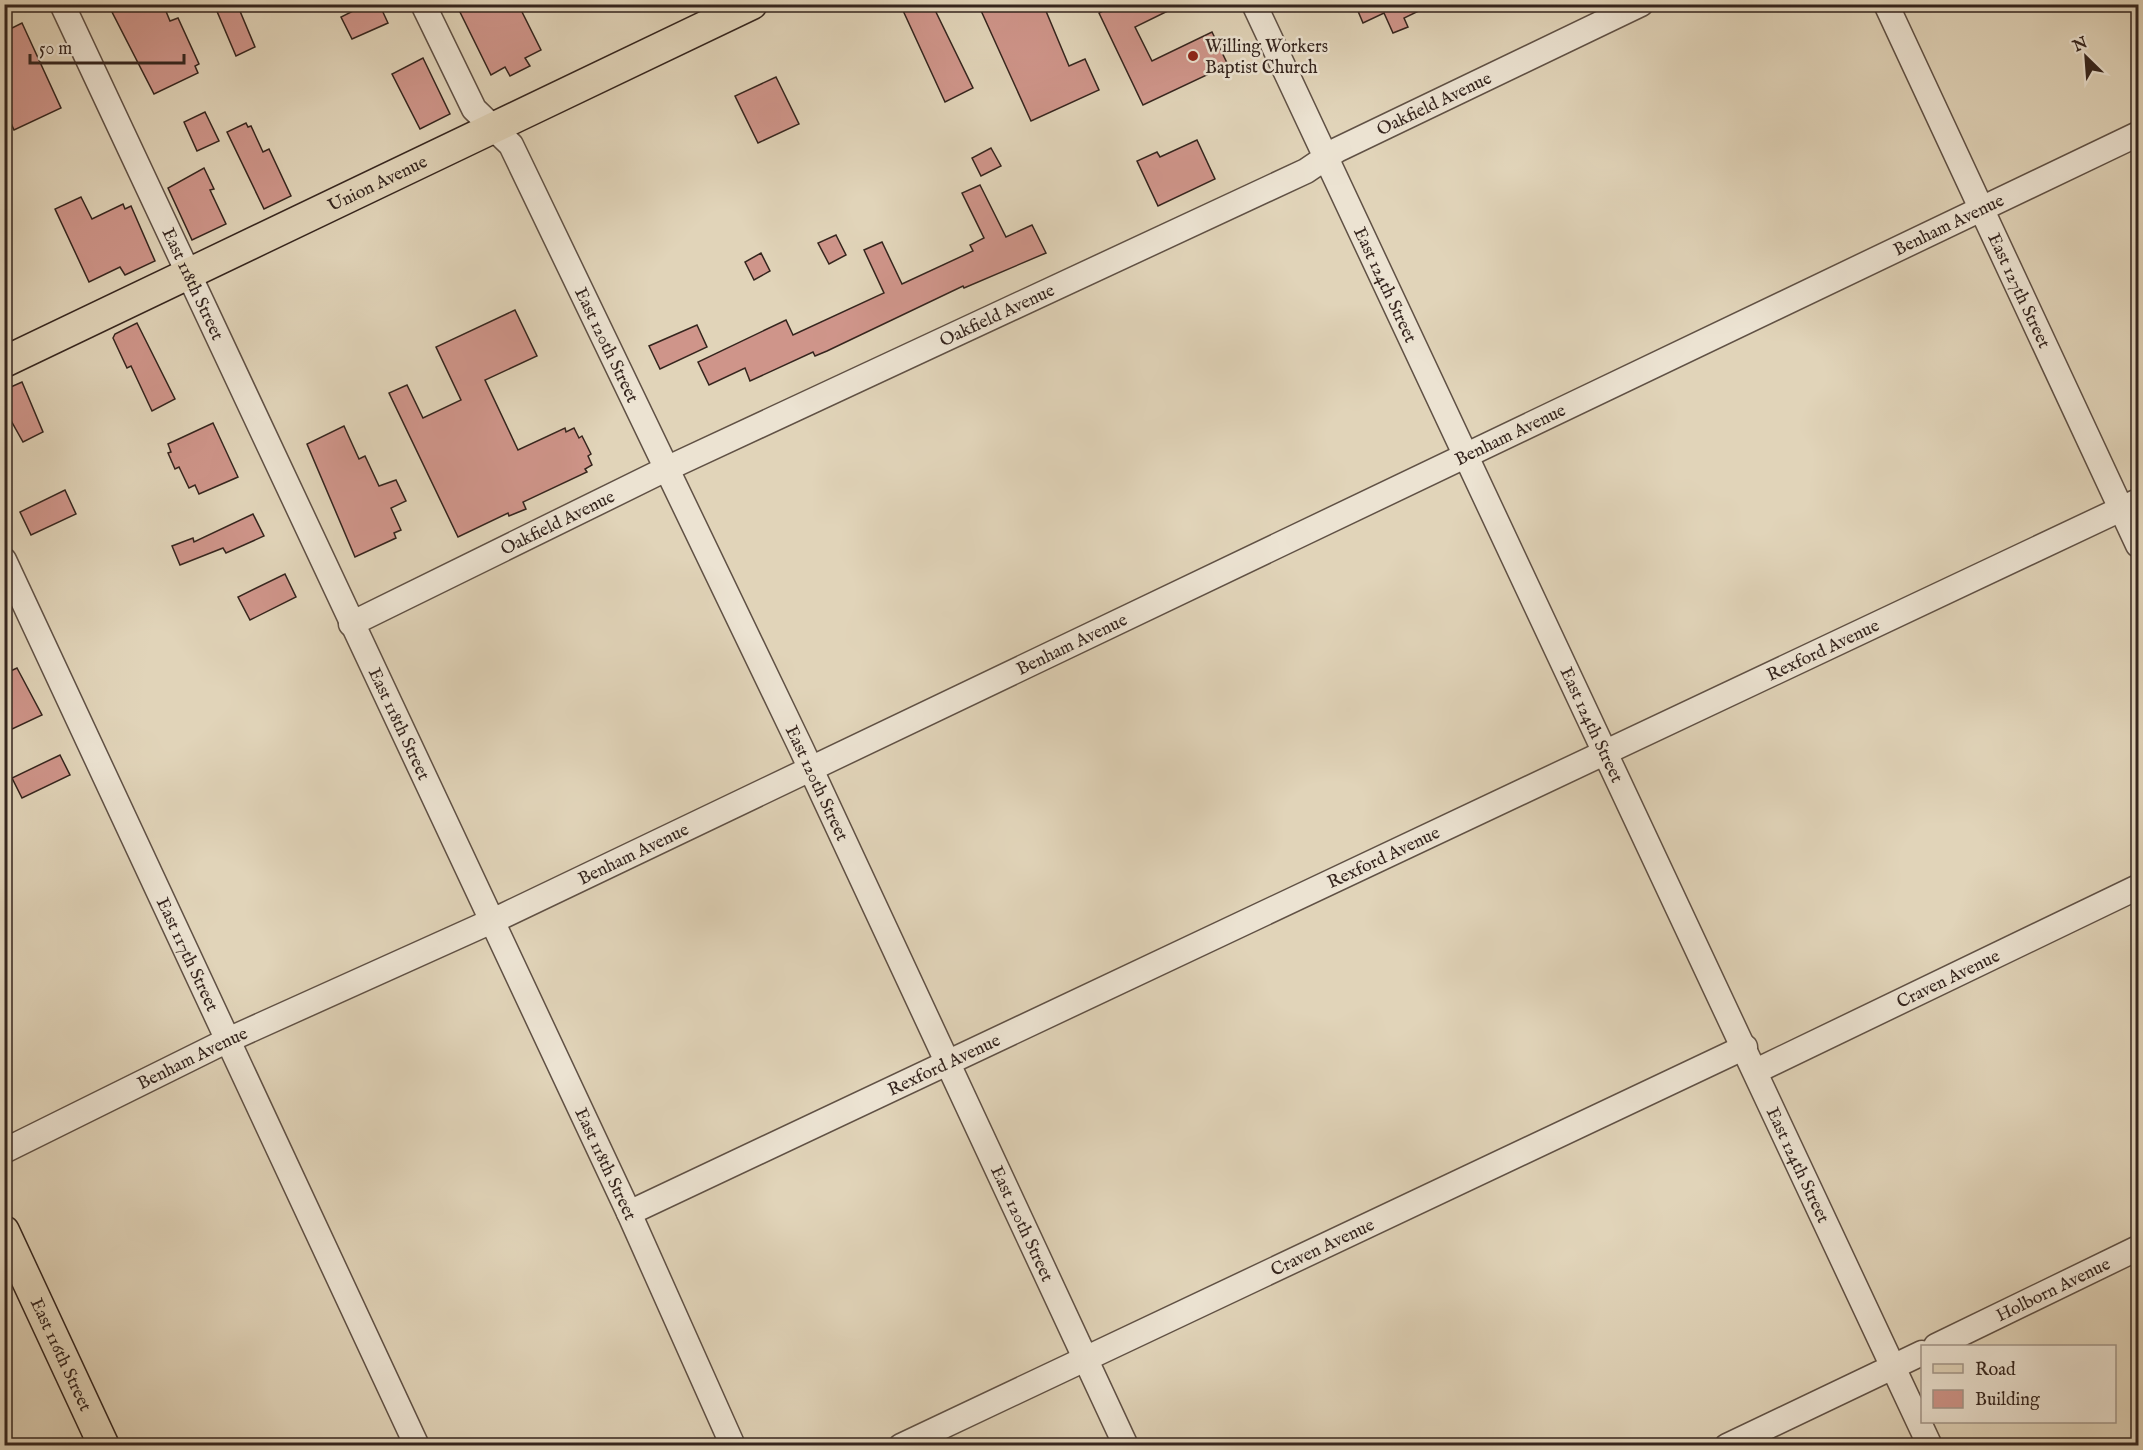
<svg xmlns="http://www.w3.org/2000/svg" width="2143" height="1450" font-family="'IM FELL English',serif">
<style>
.building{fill:#cf958a;stroke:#35251e;stroke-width:1.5}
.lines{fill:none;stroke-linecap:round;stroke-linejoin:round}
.minor-casing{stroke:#605145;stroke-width:27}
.major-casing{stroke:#35251e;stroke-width:33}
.minor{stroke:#ece3d2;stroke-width:24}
.major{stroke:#e1d4b9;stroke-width:30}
.poi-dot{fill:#8f2418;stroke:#ece3d2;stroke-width:2}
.labels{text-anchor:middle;stroke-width:5;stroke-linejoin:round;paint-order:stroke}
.poi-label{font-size:18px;fill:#35251e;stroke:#ece3d2;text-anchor:start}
.street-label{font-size:18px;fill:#35251e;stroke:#ece3d2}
</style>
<rect width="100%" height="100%" fill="#e1d4b9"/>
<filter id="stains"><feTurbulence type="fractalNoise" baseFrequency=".00333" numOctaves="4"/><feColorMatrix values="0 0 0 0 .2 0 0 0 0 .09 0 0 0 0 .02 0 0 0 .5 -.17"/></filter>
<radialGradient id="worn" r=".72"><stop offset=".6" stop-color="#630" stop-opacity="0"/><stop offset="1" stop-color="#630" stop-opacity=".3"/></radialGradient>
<g class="building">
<polygon points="128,4 163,4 170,21 178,18 199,64 195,66 198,73 154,94 112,12"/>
<polygon points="226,4 237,4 255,47 236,56 216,9"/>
<polygon points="367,4 372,4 375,11 381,8 388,23 352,39 341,17"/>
<polygon points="456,4 518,4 541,50 525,58 530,66 510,76 505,67 491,75"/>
<polygon points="900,4 932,4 973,88 945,102"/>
<polygon points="978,4 1043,4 1069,66 1085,59 1099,90 1031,121"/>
<polygon points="1116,4 1182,4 1135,27 1152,61 1212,32 1228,65 1143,105 1099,13"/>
<polygon points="1355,4 1433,4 1404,18 1408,27 1393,33 1384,13 1363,23"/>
<polygon points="22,23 61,108 14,130 10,121 4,123 4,32"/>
<polygon points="423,58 450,114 420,129 392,74"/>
<polygon points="776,77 799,124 758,143 735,96"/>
<polygon points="205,112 219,141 197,151 184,122"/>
<polygon points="246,123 248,127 251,126 263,152 269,149 291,196 264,209 227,132"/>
<polygon points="1197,140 1215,179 1158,206 1137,161 1157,152 1160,157"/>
<polygon points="991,148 1001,166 981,176 972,158"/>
<polygon points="204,168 214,189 210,190 226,224 192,240 168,188"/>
<polygon points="980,185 1006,237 1032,225 1046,253 964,288 963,286 827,351 815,356 813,352 750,381 745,368 709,385 698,362 786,320 793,335 884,293 864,250 882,242 902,284 973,251 970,245 984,238 962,193"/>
<polygon points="81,197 92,219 123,204 125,209 131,206 155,261 125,275 120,267 89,282 55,209"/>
<polygon points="836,235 846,255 829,264 818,243"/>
<polygon points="761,253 770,271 754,280 745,262"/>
<polygon points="515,310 537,356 485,380 518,450 565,428 566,432 574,428 579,438 582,436 591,454 588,456 592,465 585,469 587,472 523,502 526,509 509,516 508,513 458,537 389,393 407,385 423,418 461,400 436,347"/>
<polygon points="137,323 175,399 152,411 131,366 127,368 113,338 115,334"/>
<polygon points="697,325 707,347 660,369 649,346"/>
<polygon points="22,382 43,432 23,442 4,408 4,390"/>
<polygon points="213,423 238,477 199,494 195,485 189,488 179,467 175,469 168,453 171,452 168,444"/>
<polygon points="344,426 359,459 365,456 379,486 396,480 406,501 391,508 401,530 394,533 396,538 355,557 307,444"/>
<polygon points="65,490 76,514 31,535 20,512"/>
<polygon points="253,514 264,536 226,553 223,548 180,565 172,546 193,538 194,542"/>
<polygon points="285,574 296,597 250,620 238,597"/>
<polygon points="17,668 42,715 10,730 4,719 4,674"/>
<polygon points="60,755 70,775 22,798 12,778"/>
</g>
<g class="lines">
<defs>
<g id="minor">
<path id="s1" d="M 62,4 L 629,1213 L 733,1446"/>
<path id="s2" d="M 423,4 L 474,109 L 511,145 L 801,748 L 1126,1446"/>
<path id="s3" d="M 1254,4 L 1930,1446"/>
<path id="s4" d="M 1886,4 L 2138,545"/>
<path id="s5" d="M 4,560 L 417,1446"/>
<path id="s6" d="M 351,624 L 666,469 L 1306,171 L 1337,150 L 1641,4"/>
<path id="s7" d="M 1756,1071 L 2138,887"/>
<path id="s8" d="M 4,1151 L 228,1040 L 503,916 L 2138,134"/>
<path id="s9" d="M 629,1213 L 2138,501"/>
<path id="s10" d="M 1936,1346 L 2138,1248"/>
<path id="s11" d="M 901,1446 L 1745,1047"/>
<polyline points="1727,1446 1922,1353"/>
</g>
<g id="major">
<path id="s12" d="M 4,362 L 752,4"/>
<path id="s13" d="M 4,1231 L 104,1446"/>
</g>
</defs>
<use href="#minor" class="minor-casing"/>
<use href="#major" class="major-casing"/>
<use href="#minor" class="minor"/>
<use href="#major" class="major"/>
</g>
<circle class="poi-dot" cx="1193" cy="56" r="6"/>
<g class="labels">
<g class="poi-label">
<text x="1205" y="52">Willing Workers<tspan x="1205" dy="21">Baptist Church</tspan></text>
</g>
<g class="street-label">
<text dy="6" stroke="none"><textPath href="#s6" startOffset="1202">Oakfield Avenue</textPath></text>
<text dy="6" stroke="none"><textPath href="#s12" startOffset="414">Union Avenue</textPath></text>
<text dy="6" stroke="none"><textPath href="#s8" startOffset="2154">Benham Avenue</textPath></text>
<text dy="6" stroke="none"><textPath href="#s1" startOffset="309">East 118th Street</textPath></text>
<text dy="6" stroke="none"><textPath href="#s3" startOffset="310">East 124th Street</textPath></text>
<text dy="6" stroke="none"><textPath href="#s4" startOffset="316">East 127th Street</textPath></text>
<text dy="6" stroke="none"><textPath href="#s6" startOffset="716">Oakfield Avenue</textPath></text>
<text dy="6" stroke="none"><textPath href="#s2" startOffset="390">East 120th Street</textPath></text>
<text dy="6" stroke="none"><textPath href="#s8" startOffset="1668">Benham Avenue</textPath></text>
<text dy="6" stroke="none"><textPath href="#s6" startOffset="230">Oakfield Avenue</textPath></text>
<text dy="6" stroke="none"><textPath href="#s8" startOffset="1182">Benham Avenue</textPath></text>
<text dy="6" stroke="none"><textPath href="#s9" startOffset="1320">Rexford Avenue</textPath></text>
<text dy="6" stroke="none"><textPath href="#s1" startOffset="795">East 118th Street</textPath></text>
<text dy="6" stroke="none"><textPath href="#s3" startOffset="796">East 124th Street</textPath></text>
<text dy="6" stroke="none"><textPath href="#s2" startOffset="876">East 120th Street</textPath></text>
<text dy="6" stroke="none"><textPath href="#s8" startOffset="696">Benham Avenue</textPath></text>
<text dy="6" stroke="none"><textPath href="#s9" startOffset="834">Rexford Avenue</textPath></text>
<text dy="6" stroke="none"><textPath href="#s5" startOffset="435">East 117th Street</textPath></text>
<text dy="6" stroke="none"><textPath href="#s7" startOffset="213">Craven Avenue</textPath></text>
<text dy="6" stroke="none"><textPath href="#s8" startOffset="210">Benham Avenue</textPath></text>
<text dy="6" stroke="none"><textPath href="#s9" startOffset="348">Rexford Avenue</textPath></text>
<text dy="6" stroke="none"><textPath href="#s1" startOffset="1281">East 118th Street</textPath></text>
<text dy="6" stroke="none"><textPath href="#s3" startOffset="1282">East 124th Street</textPath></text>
<text dy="6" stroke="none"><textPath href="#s2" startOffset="1362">East 120th Street</textPath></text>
<text dy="6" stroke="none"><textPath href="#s11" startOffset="466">Craven Avenue</textPath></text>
<text dy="6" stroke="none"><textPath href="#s10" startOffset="130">Holborn Avenue</textPath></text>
<text dy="6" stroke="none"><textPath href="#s13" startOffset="136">East 116th Street</textPath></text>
</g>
</g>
<rect width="2143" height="1450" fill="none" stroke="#e1d4b9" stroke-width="24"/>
<rect x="6" y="6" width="2131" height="1438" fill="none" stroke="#35251e" stroke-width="3"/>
<rect x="12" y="12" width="2119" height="1426" fill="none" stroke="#35251e" stroke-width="1.5"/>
<rect x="1921" y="1345" width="195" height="78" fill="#ece3d2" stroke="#a3978a" stroke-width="1.5"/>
<rect x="1933" y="1364" width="30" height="9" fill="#e1d4b9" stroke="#a3978a" stroke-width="1.5"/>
<text x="1975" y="1375" font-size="18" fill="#35251e">Road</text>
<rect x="1933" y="1390" width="30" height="18" fill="#cf958a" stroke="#a3978a" stroke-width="1.5"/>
<text x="1975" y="1405" font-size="18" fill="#35251e">Building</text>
<g transform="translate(2086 57) rotate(335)" stroke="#ece3d2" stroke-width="4.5" paint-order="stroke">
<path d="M0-4.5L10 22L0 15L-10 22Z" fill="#35251e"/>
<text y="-9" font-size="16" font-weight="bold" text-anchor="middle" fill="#35251e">N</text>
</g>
<path d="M30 54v9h154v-9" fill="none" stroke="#35251e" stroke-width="3"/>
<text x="39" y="54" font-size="18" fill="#35251e" stroke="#ece3d2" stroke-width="4.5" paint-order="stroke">50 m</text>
<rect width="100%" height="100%" filter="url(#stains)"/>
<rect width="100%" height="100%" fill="url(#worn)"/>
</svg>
